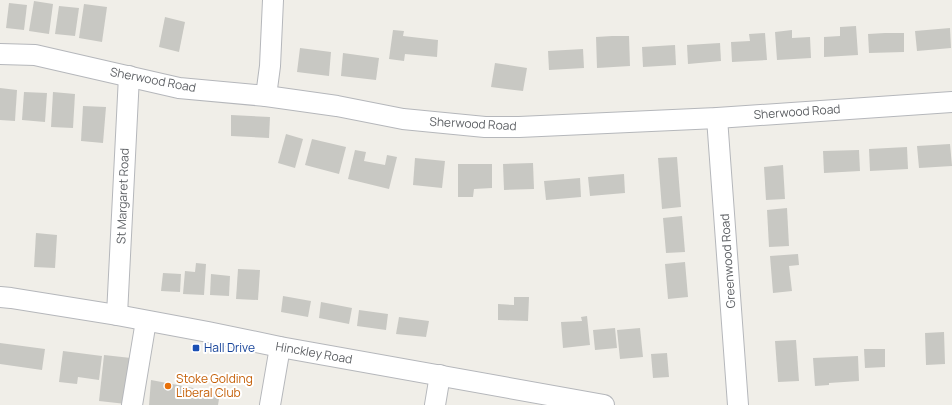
<svg xmlns="http://www.w3.org/2000/svg" width="952" height="405" font-family="Manrope,sans-serif">
<style>
.building{fill:#c8c8c3}
.lines{fill:none;stroke-linecap:round;stroke-linejoin:round}
.minor-casing{stroke:#b5b7bb;stroke-width:22}
.minor{stroke:#fff;stroke-width:20}
.transit-dot{fill:#1a4fb4;stroke:#fff;stroke-width:1.5}
.food-dot{fill:#e8710a;stroke:#fff;stroke-width:1.5}
.labels{text-anchor:middle;stroke-width:4;stroke-linejoin:round;paint-order:stroke}
.street-label{font-size:12px;fill:#5f6266;stroke:#fff}
.transit-label{font-size:12px;fill:#164399;stroke:#fff;text-anchor:start}
.food-label{font-size:12px;fill:#c56008;stroke:#fff;text-anchor:start}
</style>
<rect width="100%" height="100%" fill="#f0eee8"/>
<g class="building">
<polygon points="34,1 53,4 49,34 29,31"/>
<polygon points="9,3 27,5 24,30 6,28"/>
<polygon points="84,4 107,7 102,42 79,38"/>
<polygon points="59,6 79,8 75,36 55,34"/>
<polygon points="165,17 185,22 179,52 159,47"/>
<polygon points="856,26 858,55 824,57 824,37 840,36 840,27"/>
<polygon points="950,28 951,48 917,51 915,31"/>
<polygon points="393,30 404,31 403,36 438,40 437,57 405,54 404,61 389,59"/>
<polygon points="792,30 792,38 810,37 811,58 777,60 775,32"/>
<polygon points="765,33 767,60 732,62 731,42 750,41 749,34"/>
<polygon points="885,33 904,33 904,52 869,53 868,34"/>
<polygon points="612,36 629,36 630,66 597,68 596,37"/>
<polygon points="720,43 721,61 688,64 687,45"/>
<polygon points="675,45 676,65 643,67 642,47"/>
<polygon points="300,48 331,52 329,76 297,72"/>
<polygon points="583,49 584,68 549,70 548,51"/>
<polygon points="343,53 379,58 376,80 341,76"/>
<polygon points="495,63 527,68 523,91 491,87"/>
<polygon points="0,88 17,90 15,121 0,120"/>
<polygon points="24,92 47,93 45,122 22,120"/>
<polygon points="53,92 75,94 73,128 51,127"/>
<polygon points="83,106 106,107 103,143 81,141"/>
<polygon points="231,115 270,117 269,138 231,136"/>
<polygon points="286,134 303,139 295,168 278,163"/>
<polygon points="312,139 346,147 339,174 305,165"/>
<polygon points="950,144 952,166 919,168 917,146"/>
<polygon points="907,147 908,169 870,171 869,149"/>
<polygon points="355,150 366,152 364,161 385,165 387,155 397,157 389,189 348,179"/>
<polygon points="859,150 860,171 824,173 823,151"/>
<polygon points="677,157 681,207 662,209 658,158"/>
<polygon points="415,158 445,161 442,188 413,185"/>
<polygon points="533,163 534,189 504,190 503,164"/>
<polygon points="458,164 492,164 492,188 474,189 473,197 458,197"/>
<polygon points="783,165 785,199 766,200 764,167"/>
<polygon points="624,174 625,193 590,196 588,177"/>
<polygon points="580,178 581,197 546,200 544,181"/>
<polygon points="787,208 789,246 769,247 767,210"/>
<polygon points="682,216 685,252 666,253 663,218"/>
<polygon points="36,233 57,235 55,268 34,267"/>
<polygon points="798,254 799,265 789,266 792,291 773,293 770,256"/>
<polygon points="685,262 688,297 668,299 665,264"/>
<polygon points="196,263 206,264 204,295 183,294 185,271 195,272"/>
<polygon points="238,269 260,270 258,300 236,299"/>
<polygon points="163,273 181,274 180,292 161,291"/>
<polygon points="211,274 230,276 229,296 210,295"/>
<polygon points="283,296 311,301 308,317 281,312"/>
<polygon points="514,297 529,297 528,321 498,320 498,304 514,305"/>
<polygon points="321,302 352,308 349,324 319,318"/>
<polygon points="359,310 388,314 386,330 357,326"/>
<polygon points="587,316 590,345 563,348 561,322 582,321 581,317"/>
<polygon points="399,317 429,321 426,337 396,334"/>
<polygon points="615,328 617,348 595,350 593,330"/>
<polygon points="640,328 643,357 620,359 617,330"/>
<polygon points="944,332 945,364 926,365 925,333"/>
<polygon points="796,340 799,381 778,382 775,341"/>
<polygon points="0,343 45,349 42,370 0,364"/>
<polygon points="864,349 885,349 885,367 865,368"/>
<polygon points="63,351 102,356 99,380 78,377 77,384 59,382"/>
<polygon points="667,353 669,377 653,378 651,354"/>
<polygon points="104,355 131,358 126,404 99,401"/>
<polygon points="858,356 859,381 829,383 829,385 815,386 813,358"/>
<polygon points="151,380 220,393 218,405 149,405"/>
</g>
<g class="lines">
<defs>
<g id="minor">
<polyline points="0,54 35,55 179,88 266,96 337,106 403,119 485,127 519,127 717,118 952,102"/>
<polyline points="266,96 270,66 273,0"/>
<polyline points="717,118 738,405"/>
<polyline points="0,297 11,298 117,315 208,332 280,347 604,405"/>
<polyline points="117,315 129,76"/>
<polyline points="132,405 146,321"/>
<polyline points="270,405 280,347"/>
<polyline points="435,405 440,375"/>
</g>
</defs>
<use href="#minor" class="minor-casing"/>
<use href="#minor" class="minor"/>
</g>
<rect class="transit-dot" x="192" y="344" width="8" height="8" rx="2"/>
<circle class="food-dot" cx="168" cy="386" r="4"/>
<g class="labels">
<g class="street-label">
<text transform="translate(153 80) rotate(11)" y="4">Sherwood Road</text>
<text transform="translate(797 112) rotate(-4)" y="4">Sherwood Road</text>
<text transform="translate(473 124) rotate(3)" y="4">Sherwood Road</text>
<text transform="translate(123 196) rotate(-88)" y="4">St Margaret Road</text>
<text transform="translate(728 261) rotate(-94)" y="4">Greenwood Road</text>
<text transform="translate(314 353) rotate(10)" y="4">Hinckley Road</text>
</g>
<g class="transit-label">
<text x="204" y="352">Hall Drive</text>
</g>
<g class="food-label">
<text x="176" y="383">Stoke Golding<tspan x="176" dy="14">Liberal Club</tspan></text>
</g>
</g>
</svg>
